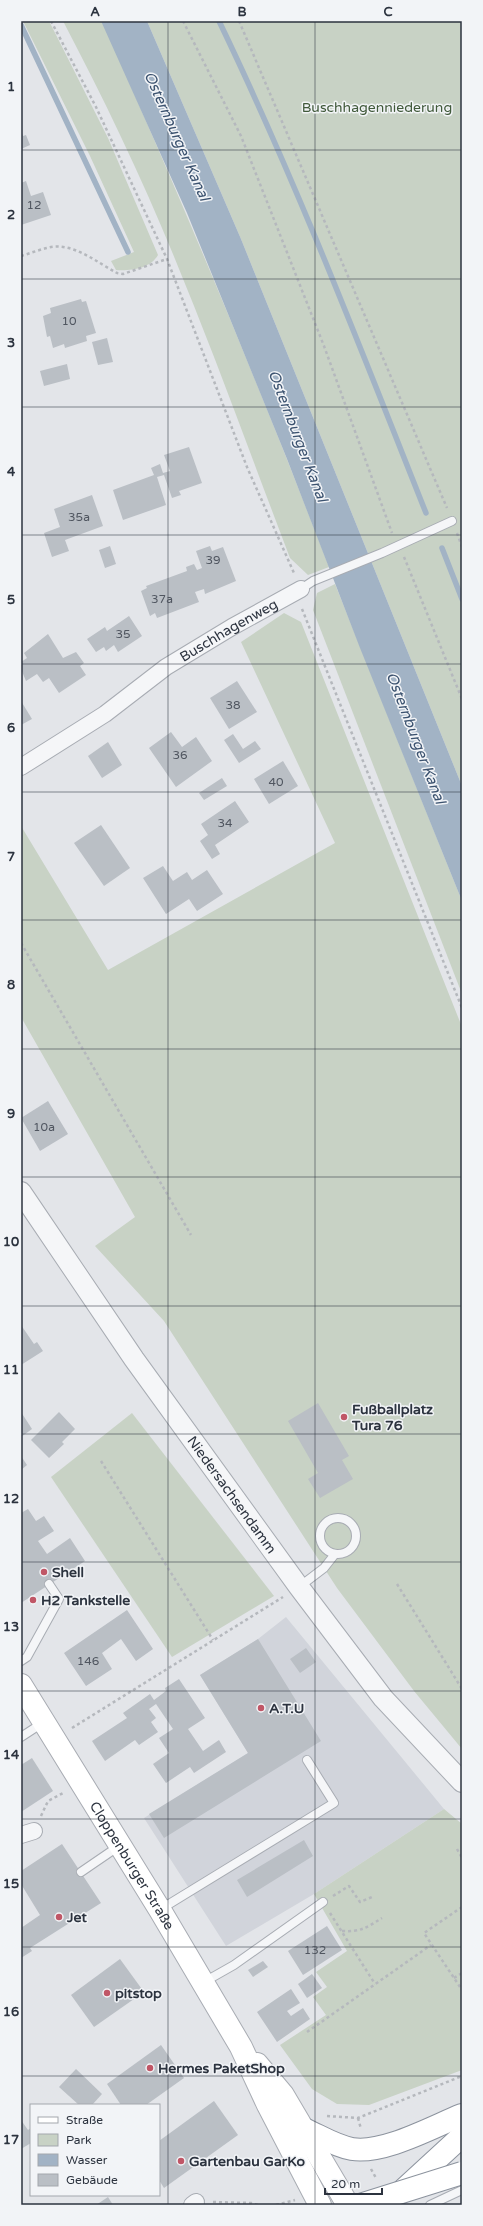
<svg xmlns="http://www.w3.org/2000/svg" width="483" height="2226" font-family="'Varela Round',sans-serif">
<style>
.built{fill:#d1d4db}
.green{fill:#c8d2c5}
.water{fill:#a2b3c5}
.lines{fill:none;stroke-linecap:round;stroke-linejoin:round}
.stream{stroke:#a2b3c5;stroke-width:5.5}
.building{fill:#babfc5}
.service-casing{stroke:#a8acb3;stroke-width:10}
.minor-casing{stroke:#a8acb3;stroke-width:18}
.tertiary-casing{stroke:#a8acb3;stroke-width:22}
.secondary-casing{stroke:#a8acb3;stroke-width:24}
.motorway-casing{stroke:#8c939e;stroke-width:24}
.path{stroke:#b5b8bd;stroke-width:2.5;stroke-dasharray:3 3;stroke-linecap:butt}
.service{stroke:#f5f6f8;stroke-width:8}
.minor{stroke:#f5f6f8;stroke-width:16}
.tertiary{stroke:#f5f6f8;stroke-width:20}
.secondary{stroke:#fff;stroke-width:22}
.motorway{stroke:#fff;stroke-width:22}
.motorway-bridge-casing{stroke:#8c939e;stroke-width:24;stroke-linecap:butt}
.motorway-bridge{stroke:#fff;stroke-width:22}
.grid{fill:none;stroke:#2c333f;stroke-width:1;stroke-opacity:0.55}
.poi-dot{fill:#c05666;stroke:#f2f4f7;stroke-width:1.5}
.labels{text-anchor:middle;stroke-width:3;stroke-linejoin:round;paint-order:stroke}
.number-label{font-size:12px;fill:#505660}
.park-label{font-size:14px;fill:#415a3b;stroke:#f2f4f7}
.street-label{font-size:14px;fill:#2c333f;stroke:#f2f4f7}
.poi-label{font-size:14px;font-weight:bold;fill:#2c333f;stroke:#f2f4f7;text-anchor:start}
.water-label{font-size:15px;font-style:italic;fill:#3b526f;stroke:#f2f4f7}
.neatline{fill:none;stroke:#2c333f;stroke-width:1.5}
.grid-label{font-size:13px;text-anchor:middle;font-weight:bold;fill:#2c333f}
</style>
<rect width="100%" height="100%" fill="#e3e5e9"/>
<polygon class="built" points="286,1617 444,1809 314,1894 226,1946 144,1818 248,1753 200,1675 258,1639"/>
<g class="green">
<path d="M 23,21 L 49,21 L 108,138 L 158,255 C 150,269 130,271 116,270 L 111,261 L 134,252 L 90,156 Z"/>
<path d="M 63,21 L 101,21 L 104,25 C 183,204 259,384 329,567 L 308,575 L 290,558 C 236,417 186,273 121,137 C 103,98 83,60 63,21 Z"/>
<polygon points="147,21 462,21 462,786 241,239"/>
<polygon points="335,584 462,901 462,994 313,610 317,593"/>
<polygon points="284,613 301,622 462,1027 462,1749 414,1691 337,1588 164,1321 95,1246 135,1217 21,1017 21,826 108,970 335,843 241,642"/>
<polygon points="132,1413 274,1596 172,1657 51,1477"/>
<polygon points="444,1809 462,1824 462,2070 369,2105 337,2104 312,2089 280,2045 326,2015 313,1997 327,1987 316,1972 347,1951 314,1894"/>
</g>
<polygon class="water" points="101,21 147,21 241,239 462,786 462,901 360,648 287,459 187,213"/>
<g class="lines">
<g class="stream">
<path d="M 219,21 C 296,181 360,347 426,513"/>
<polyline points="21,25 128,252"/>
<polyline points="442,548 462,599"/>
</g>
</g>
<g class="building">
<polygon points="21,130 23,136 26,135 30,145 21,149"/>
<polygon points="26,181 31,196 43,192 51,215 21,225 21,183"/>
<polygon points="81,299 82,302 86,301 96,333 86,336 87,341 65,348 64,344 53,348 50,336 47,337 43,316 51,313 50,308"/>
<polygon points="107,338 113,362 98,365 92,342"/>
<polygon points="67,364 70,379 44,386 40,371"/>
<polygon points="189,447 202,483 179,491 181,495 172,498 164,475 157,477 166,505 123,520 113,490 154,475 151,468 160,464 163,473 170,471 164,455"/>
<polygon points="92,495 103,526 65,540 69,551 52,557 44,533 60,527 54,509"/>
<polygon points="110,546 116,564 105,568 99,550"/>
<polygon points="210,546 212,551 223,547 236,581 205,594 204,589 195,592 199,602 157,618 155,613 150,616 141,591 147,588 146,586 187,571 186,567 194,564 197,570 202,568 196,551"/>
<polygon points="129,616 142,636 118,652 114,645 106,651 104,647 96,652 87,639 105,627 107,631"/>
<polygon points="48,634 63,658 76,652 84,663 80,666 86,675 59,693 49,678 43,682 37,674 26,681 21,669 21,662 27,658 24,653"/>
<polygon points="237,681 257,712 229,729 210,698"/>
<polygon points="21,701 32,719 21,725"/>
<polygon points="171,732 182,747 196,737 212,761 176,787 149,748"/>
<polygon points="233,734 243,749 255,741 261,749 239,763 224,740"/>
<polygon points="108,742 122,765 102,778 88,756"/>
<polygon points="283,761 298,786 269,804 254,779"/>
<polygon points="222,778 227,786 204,800 199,793"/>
<polygon points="235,801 249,822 215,845 220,854 212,859 200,841 208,835 201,824"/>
<polygon points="101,825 130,868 104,886 74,843"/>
<polygon points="163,866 173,881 187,872 192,880 207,870 223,894 197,911 189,899 166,914 143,878"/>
<polygon points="48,1101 68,1134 40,1151 21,1118"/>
<polygon points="21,1325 34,1344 37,1342 43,1351 21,1365"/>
<polygon points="318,1403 349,1456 342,1460 353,1479 320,1498 308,1479 318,1473 288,1421"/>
<polygon points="21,1412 32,1429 21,1437"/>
<polygon points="59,1412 75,1429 62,1442 64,1444 49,1458 31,1440"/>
<polygon points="21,1456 27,1465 21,1470"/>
<polygon points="28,1509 36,1521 44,1516 54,1531 38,1541 47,1554 70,1538 85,1561 21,1603 21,1513"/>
<polygon points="127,1610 153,1649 136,1661 121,1639 102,1653 112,1669 86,1686 64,1653"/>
<polygon points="258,1639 321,1741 164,1838 149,1814 248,1753 200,1675"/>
<polygon points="306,1648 316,1662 300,1673 290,1659"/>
<polygon points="179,1679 205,1718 188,1729 203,1751 219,1740 226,1752 194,1773 190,1767 166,1783 153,1764 169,1753 159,1738 173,1729 156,1704 149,1709 156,1718 151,1722 158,1732 139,1745 135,1740 105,1761 92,1741 127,1718 123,1713 150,1694 154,1700 166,1691 165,1688"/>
<polygon points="32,1758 53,1791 21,1812 21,1765"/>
<polygon points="304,1840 313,1856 247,1897 237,1880"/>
<polygon points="62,1844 101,1903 30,1948 32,1951 21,1958 21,1928 40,1915 21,1884 21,1871"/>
<polygon points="327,1926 342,1950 303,1975 288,1951"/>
<polygon points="120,1959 144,1992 94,2027 71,1995"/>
<polygon points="263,1961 268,1967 253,1977 248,1970"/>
<polygon points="312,1974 322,1988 307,1998 298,1984"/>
<polygon points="291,1989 300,2003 287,2011 291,2016 303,2008 310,2019 277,2042 257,2012"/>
<polygon points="161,2045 184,2078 146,2105 121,2105 107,2084"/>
<polygon points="76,2069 102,2094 92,2105 79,2105 59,2087"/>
<polygon points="214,2101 238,2135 164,2188 159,2180 159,2141"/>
<polygon points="21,2120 28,2130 31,2128 31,2143 21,2149"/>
<polygon points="108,2197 113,2205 96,2205"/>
</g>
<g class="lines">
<defs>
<g id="service">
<polyline points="301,589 313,581 382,553 452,521"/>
<circle cx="338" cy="1536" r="18"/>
<polyline points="299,1587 324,1568 335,1554"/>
<polyline points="21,1661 27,1657 59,1599 49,1584"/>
<polyline points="21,1737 44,1722"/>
<polyline points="81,1872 119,1846"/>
<polyline points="161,1909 334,1803 307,1760"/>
<polyline points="204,1982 234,1965 323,1902"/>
<polyline points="430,2205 462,2190"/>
</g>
<g id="minor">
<path id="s1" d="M 21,767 L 105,714 L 166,667 L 232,627 L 301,589"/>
<polyline points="21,1835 34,1831"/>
<polyline points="192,2205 196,2202"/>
</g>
<g id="tertiary">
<path id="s2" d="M 21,1192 L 134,1359 L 299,1587 L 383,1698 L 462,1782"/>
</g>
<g id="secondary">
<path id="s3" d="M 21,1685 L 160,1910 L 241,2047 L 268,2105 L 320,2205"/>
<polyline points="257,2064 283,2095 348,2205"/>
</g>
<g id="motorway">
<path d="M 304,2129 C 320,2136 335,2146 352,2149 C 384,2154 432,2127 462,2115"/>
<polyline points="400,2193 462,2136"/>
</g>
</defs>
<use href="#service" class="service-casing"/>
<use href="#minor" class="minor-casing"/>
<use href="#tertiary" class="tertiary-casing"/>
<use href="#secondary" class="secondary-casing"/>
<use href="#motorway" class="motorway-casing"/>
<g class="path">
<polyline points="51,21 96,107 167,259 247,467 294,573"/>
<polyline points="183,21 241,136 324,346 392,533"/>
<polyline points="239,21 447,508"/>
<path d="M 21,256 C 31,253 41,249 51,247 C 74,243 98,263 117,273 L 123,274 L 167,259"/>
<polyline points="457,533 462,547"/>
<polyline points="404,557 462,699"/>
<polyline points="302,609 462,1008"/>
<polyline points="21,943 191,1235"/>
<polyline points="101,1461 213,1640"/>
<polyline points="397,1584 462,1689"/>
<polyline points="72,1728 283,1597"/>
<polyline points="41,1816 48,1801 65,1792"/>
<polyline points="457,1849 462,1858"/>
<polyline points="333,1896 349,1886 360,1902 372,1897"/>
<polyline points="462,1907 424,1933 462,1990"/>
<polyline points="330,1913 375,1984"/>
<path d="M 342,1931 C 361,1932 366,1928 382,1918"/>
<polyline points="454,1978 462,1973"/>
<polyline points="307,2032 431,1945"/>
<polyline points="327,2116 358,2118 462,2076"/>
<polyline points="358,2118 361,2129"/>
<polyline points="371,2169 376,2178"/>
<polyline points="213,2202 251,2203 258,2205"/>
<polyline points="276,2205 295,2200"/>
</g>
<use href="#service" class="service"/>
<use href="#minor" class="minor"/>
<use href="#tertiary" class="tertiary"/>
<use href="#secondary" class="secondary"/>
<use href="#motorway" class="motorway"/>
<defs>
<polyline id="motorway-bridge" points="360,2205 462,2173"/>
</defs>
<use href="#motorway-bridge" class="motorway-bridge-casing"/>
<use href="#motorway-bridge" class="motorway-bridge"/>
</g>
<path class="grid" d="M 168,21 L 168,2205M 315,21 L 315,2205M 21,150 L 462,150M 21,279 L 462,279M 21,407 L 462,407M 21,535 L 462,535M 21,664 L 462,664M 21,792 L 462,792M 21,920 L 462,920M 21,1049 L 462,1049M 21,1177 L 462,1177M 21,1306 L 462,1306M 21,1434 L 462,1434M 21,1562 L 462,1562M 21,1691 L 462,1691M 21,1819 L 462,1819M 21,1947 L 462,1947M 21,2076 L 462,2076"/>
<g class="poi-dot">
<circle cx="344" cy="1417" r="4"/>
<circle cx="44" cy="1572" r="4"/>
<circle cx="33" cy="1600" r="4"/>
<circle cx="261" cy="1708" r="4"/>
<circle cx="59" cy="1917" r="4"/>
<circle cx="107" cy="1993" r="4"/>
<circle cx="150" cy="2068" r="4"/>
<circle cx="181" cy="2161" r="4"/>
</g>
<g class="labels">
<g class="number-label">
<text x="34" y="209">12</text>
<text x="69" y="325">10</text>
<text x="79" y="521">35a</text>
<text x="213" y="564">39</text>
<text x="162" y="603">37a</text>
<text x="123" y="638">35</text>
<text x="233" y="709">38</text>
<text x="180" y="759">36</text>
<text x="276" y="786">40</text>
<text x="225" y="827">34</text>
<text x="44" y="1131">10a</text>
<text x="88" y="1665">146</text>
<text x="315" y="1954">132</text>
</g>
<g class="park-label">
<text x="377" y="112">Buschhagenniederung</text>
</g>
<g class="street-label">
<text dy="5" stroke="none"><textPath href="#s1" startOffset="249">Buschhagenweg</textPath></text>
<text dy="5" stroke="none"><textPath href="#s2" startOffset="369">Niedersachsendamm</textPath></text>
<text dy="5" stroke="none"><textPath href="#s3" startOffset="212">Cloppenburger Straße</textPath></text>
</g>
<g class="poi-label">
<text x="352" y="1414">Fußballplatz<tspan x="352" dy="16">Tura 76</tspan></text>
<text x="52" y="1577">Shell</text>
<text x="41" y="1605">H2 Tankstelle</text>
<text x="269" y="1713">A.T.U</text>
<text x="67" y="1922">Jet</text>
<text x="115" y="1998">pitstop</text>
<text x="158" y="2073">Hermes PaketShop</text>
<text x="189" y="2166">Gartenbau GarKo</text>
</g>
<g class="water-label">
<text transform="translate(177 136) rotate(66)" y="5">Osternburger Kanal</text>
<text transform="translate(298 436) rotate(69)" y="5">Osternburger Kanal</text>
<text transform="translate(416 738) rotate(69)" y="5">Osternburger Kanal</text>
</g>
</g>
<rect width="483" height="2226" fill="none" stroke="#f2f4f7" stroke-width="44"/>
<rect x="30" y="2104" width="130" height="92" fill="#f2f4f7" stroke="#a3a7ad"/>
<rect x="38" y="2117" width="20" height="6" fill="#ffffff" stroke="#a3a7ad"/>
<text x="66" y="2124" font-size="12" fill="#2c333f">Straße</text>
<rect x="38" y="2134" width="20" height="12" fill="#c8d2c5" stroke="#a3a7ad"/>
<text x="66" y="2144" font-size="12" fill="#2c333f">Park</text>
<rect x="38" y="2154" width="20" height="12" fill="#a2b3c5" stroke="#a3a7ad"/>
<text x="66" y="2164" font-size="12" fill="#2c333f">Wasser</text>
<rect x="38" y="2174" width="20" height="12" fill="#babfc5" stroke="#a3a7ad"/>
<text x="66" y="2184" font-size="12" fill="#2c333f">Gebäude</text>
<path d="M325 2188v6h57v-6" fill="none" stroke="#2c333f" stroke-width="2"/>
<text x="331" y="2188" font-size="12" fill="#2c333f" stroke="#f2f4f7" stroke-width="3" paint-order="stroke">20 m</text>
<rect x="22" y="22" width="439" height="2182" class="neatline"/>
<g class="grid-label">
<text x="95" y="16">A</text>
<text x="242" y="16">B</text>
<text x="388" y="16">C</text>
<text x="11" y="91">1</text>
<text x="11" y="219">2</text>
<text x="11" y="347">3</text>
<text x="11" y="476">4</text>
<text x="11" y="604">5</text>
<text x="11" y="732">6</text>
<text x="11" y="861">7</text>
<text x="11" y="989">8</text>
<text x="11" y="1118">9</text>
<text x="11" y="1246">10</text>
<text x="11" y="1374">11</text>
<text x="11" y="1503">12</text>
<text x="11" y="1631">13</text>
<text x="11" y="1759">14</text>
<text x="11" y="1888">15</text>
<text x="11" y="2016">16</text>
<text x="11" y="2144">17</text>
</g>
</svg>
